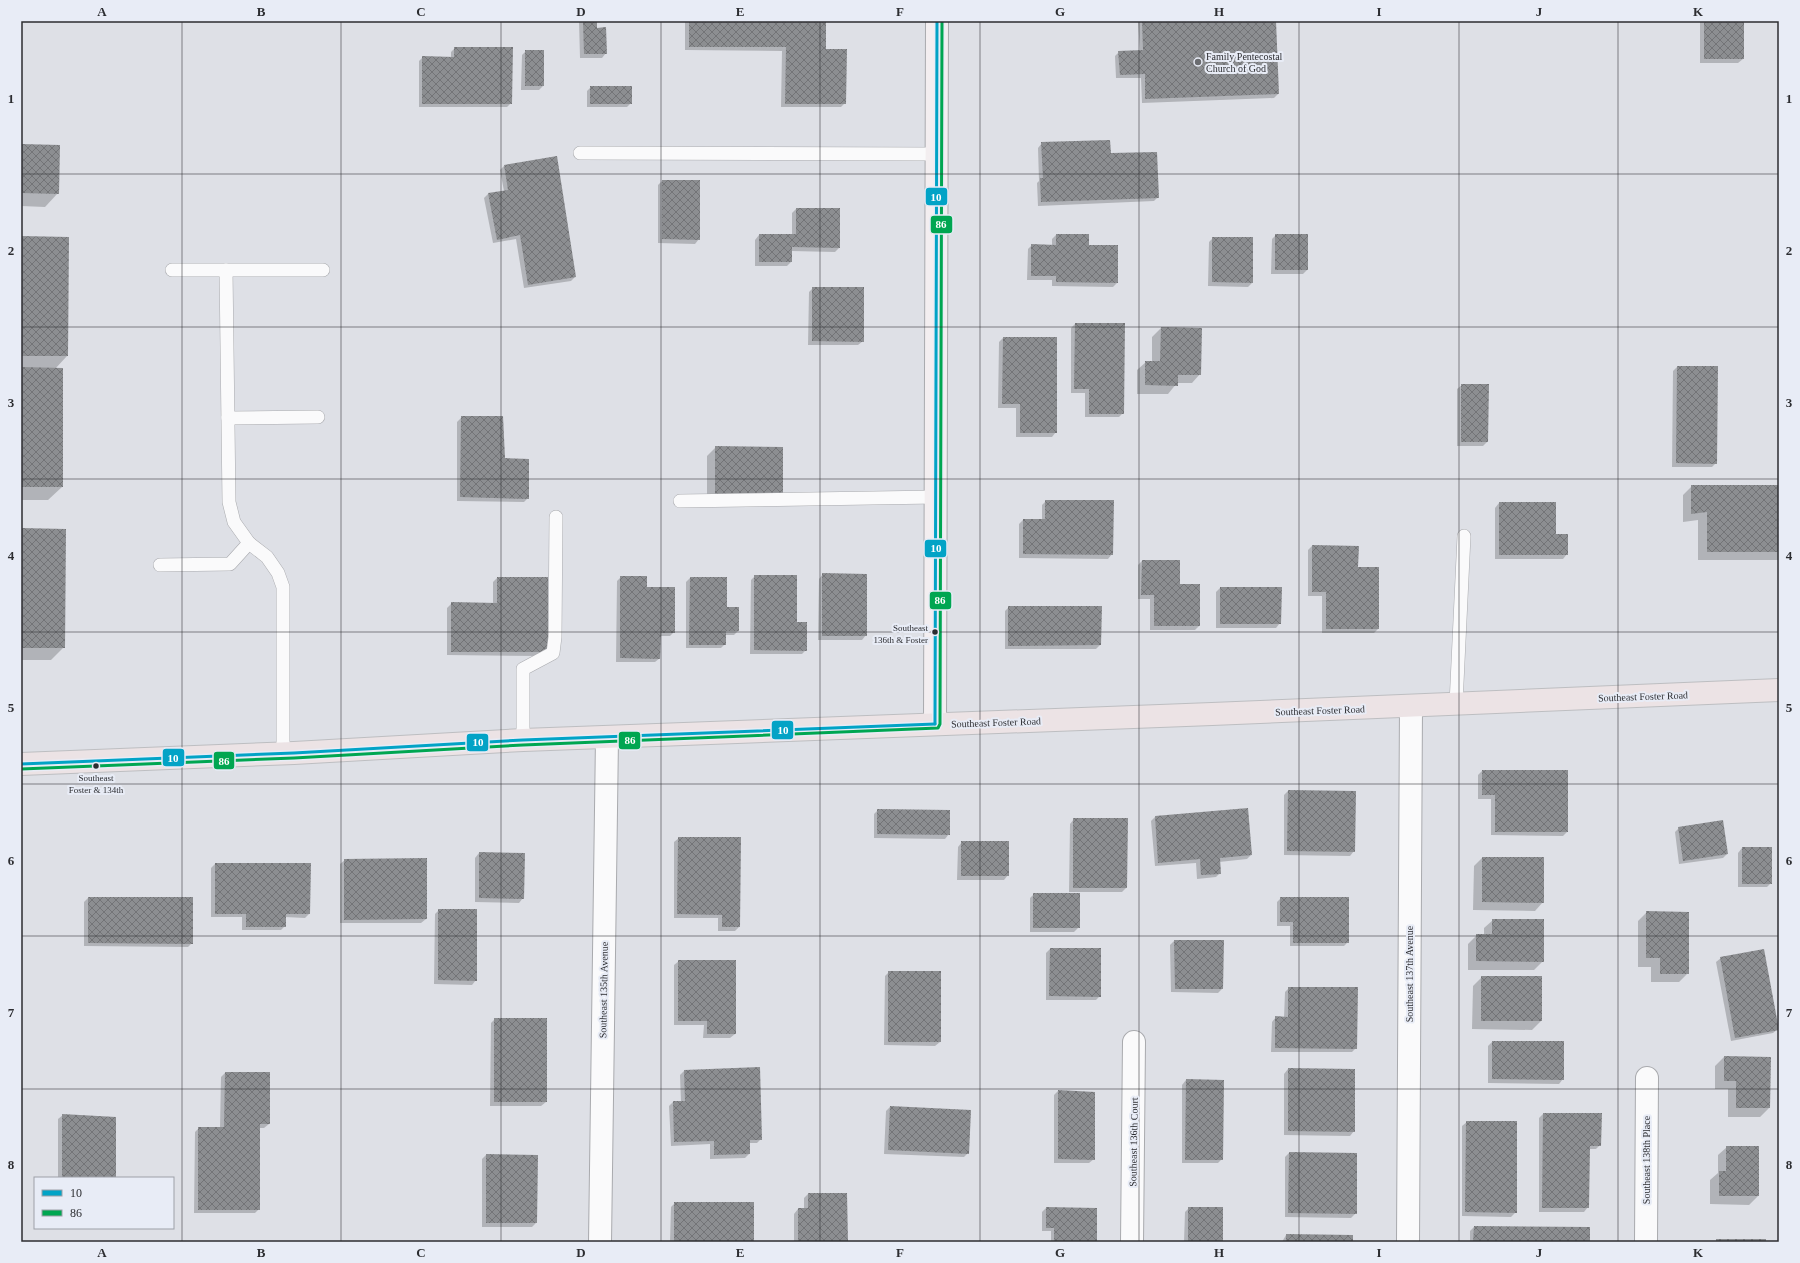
<svg xmlns="http://www.w3.org/2000/svg" width="1800" height="1263" font-family="Georgia,serif">
<style>
.shadow{fill:#0003}
.building{fill:url(#building-cross-hatch)}
.lines{fill:none;stroke-linecap:round;stroke-linejoin:round}
.lane-casing{stroke:#a9aaae;stroke-width:14}
.street-casing{stroke:#a9aaae;stroke-width:24}
.secondary-casing{stroke:#a9aaae;stroke-width:24}
.primary-casing{stroke:#bdbec1;stroke-width:24}
.lane{stroke:#fafafb;stroke-width:13}
.street{stroke:#fafafb;stroke-width:22}
.secondary{stroke:#f3eef0;stroke-width:22}
.primary{stroke:#ece3e5;stroke-width:22}
.bus-1-casing{stroke:#e8ecf6;stroke-width:6}
.bus-2-casing{stroke:#e8ecf6;stroke-width:6}
.bus-1{stroke:#02a3c6;stroke-width:3}
.bus-2{stroke:#00a651;stroke-width:3}
.grid{fill:none;stroke:#2c2d31;stroke-width:1;stroke-opacity:0.55}
.poi-dot{fill:#6a6c70;stroke:#e8ecf6;stroke-width:1.5}
.bus-dot{fill:#2c2d31;stroke:#e8ecf6;stroke-width:1.5}
.labels{text-anchor:middle;stroke-width:4;stroke-linejoin:round;paint-order:stroke}
.bus-label{font-size:9px;fill:#2c2d31;stroke:#e8ecf6;text-anchor:end}
.poi-label{font-size:10px;fill:#2c2d31;stroke:#e8ecf6;text-anchor:start}
.street-label{font-size:10px;fill:#2c2d31;stroke:#e8ecf6}
.line-badge{stroke:#e8ecf6;stroke-width:1.5}
.badge-label{font-size:11px;text-anchor:middle;font-weight:bold;fill:#fff}
.neatline{fill:none;stroke:#2c2d31;stroke-width:1.5}
.grid-label{font-size:13px;text-anchor:middle;font-weight:bold;fill:#2c2d31}
</style>
<defs>
<pattern id="building-cross-hatch" width="8" height="8" patternUnits="userSpaceOnUse"><rect width="8" height="8" fill="#8c8e91"/><path d="M0 0l8 8M0 8l8-8" fill="none" stroke="#737477"/></pattern>
</defs>
<rect width="100%" height="100%" fill="#dee0e6"/>
<g class="shadow">
<polygon points="579,21 596,21 596,29 606,53 602,58 580,58"/>
<polygon points="685,21 825,21 825,50 845,103 841,107 781,107 782,51 685,50"/>
<polygon points="1138,21 1275,21 1278,94 1274,98 1142,103 1141,78 1116,78 1115,56 1119,52 1140,51"/>
<polygon points="1700,21 1743,21 1743,59 1738,63 1700,63"/>
<polygon points="455,48 511,103 507,107 419,107 419,61 423,57 451,58 451,52"/>
<polygon points="526,51 543,86 539,90 521,90 522,55"/>
<polygon points="591,87 631,103 627,107 587,107 587,91"/>
<polygon points="1042,143 1110,154 1158,197 1154,201 1038,206 1037,183 1039,181 1038,148"/>
<polygon points="21,145 58,193 45,207 21,206"/>
<polygon points="504,166 575,277 571,281 524,288 516,239 493,243 484,198 488,194 504,191 500,170"/>
<polygon points="662,181 699,239 695,244 658,243 658,185"/>
<polygon points="796,209 839,209 839,248 835,252 791,251 791,262 787,266 755,266 755,240 759,235 792,235 792,213"/>
<polygon points="1056,235 1088,246 1117,283 1113,287 1052,286 1052,280 1027,280 1028,249 1032,245 1052,246 1052,239"/>
<polygon points="1276,235 1307,235 1307,270 1303,274 1271,274 1272,239"/>
<polygon points="21,237 67,356 55,369 62,487 48,500 21,500"/>
<polygon points="1213,238 1252,283 1248,287 1208,286 1209,242"/>
<polygon points="813,288 863,341 858,345 808,345 809,292"/>
<polygon points="1075,324 1123,413 1119,417 1085,417 1085,393 1071,393 1071,328"/>
<polygon points="1161,328 1200,374 1192,383 1177,383 1168,394 1137,394 1137,370 1146,362 1152,362 1152,337"/>
<polygon points="1003,338 1056,338 1056,432 1052,437 1016,437 1016,408 998,408 999,342"/>
<polygon points="1677,367 1716,463 1712,467 1672,467 1673,371"/>
<polygon points="1462,385 1487,442 1483,446 1457,446 1457,389"/>
<polygon points="462,417 504,459 528,498 524,502 457,501 457,422"/>
<polygon points="716,447 782,448 707,502 707,456"/>
<polygon points="1692,486 1779,486 1779,560 1698,560 1698,520 1683,522 1683,495"/>
<polygon points="1046,501 1112,554 1108,559 1019,558 1019,524 1023,520 1042,520 1042,505"/>
<polygon points="1499,503 1555,535 1567,554 1563,559 1495,559 1495,508"/>
<polygon points="21,529 64,647 51,660 21,660"/>
<polygon points="1312,546 1357,568 1378,629 1374,633 1322,633 1322,596 1308,596 1308,550"/>
<polygon points="1142,561 1179,585 1199,585 1199,626 1195,630 1150,630 1150,599 1138,599 1138,565"/>
<polygon points="823,574 866,635 862,640 818,640 819,579"/>
<polygon points="755,576 796,623 806,650 802,654 750,654 751,580"/>
<polygon points="621,577 646,588 674,632 670,636 660,636 660,658 655,662 616,662 617,581"/>
<polygon points="497,578 547,652 543,656 447,655 447,608 452,603 493,604 493,582"/>
<polygon points="690,578 726,608 738,631 734,635 725,635 725,644 721,648 686,648 686,582"/>
<polygon points="1220,588 1280,623 1276,628 1216,628 1216,592"/>
<polygon points="1009,607 1100,645 1096,649 1005,649 1005,611"/>
<polygon points="1482,771 1567,832 1563,836 1491,835 1491,799 1478,799 1478,775"/>
<polygon points="1288,791 1354,851 1350,856 1284,855 1284,795"/>
<polygon points="1247,809 1251,855 1247,859 1219,862 1220,873 1216,877 1197,879 1196,863 1155,866 1151,821 1155,817"/>
<polygon points="878,810 949,834 945,839 874,838 874,814"/>
<polygon points="1074,819 1126,888 1122,892 1069,892 1070,824"/>
<polygon points="1679,828 1727,854 1723,858 1679,864 1675,832"/>
<polygon points="679,838 739,927 735,931 718,931 718,918 674,918 674,842"/>
<polygon points="962,842 1008,875 1004,880 957,880 958,847"/>
<polygon points="1742,848 1771,883 1767,887 1738,887 1738,853"/>
<polygon points="479,853 523,898 519,903 475,902 475,858"/>
<polygon points="1482,858 1543,902 1535,911 1473,910 1474,866"/>
<polygon points="345,860 426,919 421,923 340,923 340,864"/>
<polygon points="215,864 309,914 305,918 285,917 285,926 281,930 242,930 242,917 211,917 211,868"/>
<polygon points="1034,894 1078,928 1074,932 1030,932 1030,898"/>
<polygon points="88,898 192,898 192,943 188,947 84,946 84,902"/>
<polygon points="1281,898 1348,942 1344,946 1290,946 1290,926 1277,926 1277,902"/>
<polygon points="439,910 476,980 472,985 434,984 435,914"/>
<polygon points="1647,912 1688,973 1679,982 1651,982 1651,967 1638,967 1638,921"/>
<polygon points="1493,920 1543,961 1534,970 1468,970 1468,944 1477,935 1484,935 1484,928"/>
<polygon points="1174,941 1222,989 1218,993 1171,992 1170,945"/>
<polygon points="1050,949 1100,996 1096,1000 1046,1000 1046,953"/>
<polygon points="1721,958 1778,1029 1773,1033 1731,1041 1716,962"/>
<polygon points="679,961 735,1034 730,1038 703,1038 704,1025 674,1025 674,965"/>
<polygon points="889,972 940,1042 935,1046 884,1045 885,976"/>
<polygon points="1482,977 1541,1021 1532,1030 1472,1029 1473,986"/>
<polygon points="1289,988 1356,1048 1352,1052 1271,1052 1272,1022 1276,1017 1284,1018 1285,992"/>
<polygon points="495,1019 546,1102 541,1106 490,1106 491,1023"/>
<polygon points="1492,1042 1563,1079 1559,1084 1488,1083 1488,1046"/>
<polygon points="1724,1057 1769,1108 1760,1117 1728,1117 1728,1089 1715,1089 1715,1066"/>
<polygon points="1288,1069 1354,1131 1350,1136 1284,1135 1284,1074"/>
<polygon points="684,1071 761,1139 757,1143 749,1143 749,1154 745,1158 710,1159 710,1144 671,1146 669,1106 673,1102 681,1102 680,1075"/>
<polygon points="225,1073 269,1073 269,1124 264,1128 259,1128 259,1209 255,1213 194,1213 195,1132 199,1128 220,1128 221,1077"/>
<polygon points="1186,1080 1222,1159 1218,1163 1182,1163 1182,1085"/>
<polygon points="1058,1091 1094,1093 1094,1159 1089,1163 1054,1163 1054,1095"/>
<polygon points="890,1107 968,1153 964,1157 884,1154 886,1111"/>
<polygon points="1543,1114 1600,1145 1596,1149 1589,1149 1588,1207 1584,1212 1539,1212 1539,1118"/>
<polygon points="63,1115 115,1178 58,1178 58,1119"/>
<polygon points="1467,1122 1516,1212 1511,1217 1462,1216 1462,1126"/>
<polygon points="1727,1147 1758,1196 1749,1205 1710,1204 1710,1180 1718,1173 1718,1155"/>
<polygon points="1289,1153 1356,1213 1351,1218 1285,1217 1285,1157"/>
<polygon points="486,1155 536,1223 532,1227 482,1227 482,1159"/>
<polygon points="808,1194 846,1242 794,1242 794,1214 798,1209 804,1209 804,1198"/>
<polygon points="675,1203 753,1242 670,1242 671,1207"/>
<polygon points="1046,1208 1096,1242 1051,1242 1051,1231 1042,1231 1042,1212"/>
<polygon points="1189,1208 1222,1242 1184,1242 1185,1212"/>
<polygon points="1474,1227 1589,1228 1589,1242 1470,1242 1470,1231"/>
<polygon points="1286,1235 1352,1242 1282,1242"/>
</g>
<g class="building">
<polygon points="583,21 597,21 597,28 606,27 607,54 584,54"/>
<polygon points="689,21 826,21 826,49 847,49 846,104 785,104 786,47 689,47"/>
<polygon points="1142,21 1276,21 1279,94 1145,99 1145,74 1120,75 1118,51 1143,50"/>
<rect x="1704" y="21" width="40" height="38"/>
<polygon points="454,47 513,47 512,104 422,104 422,56 454,57"/>
<rect x="525" y="50" width="19" height="36"/>
<rect x="590" y="86" width="42" height="18"/>
<polygon points="1110,140 1111,153 1157,152 1159,198 1041,202 1040,178 1043,178 1041,142"/>
<polygon points="21,144 60,145 59,194 21,193"/>
<polygon points="557,156 576,277 528,285 520,235 497,240 488,193 508,190 504,165"/>
<polygon points="662,180 700,180 700,240 662,239"/>
<polygon points="796,208 840,208 840,248 792,247 792,262 759,262 759,234 796,234"/>
<polygon points="1056,234 1089,234 1089,245 1118,245 1118,283 1056,282 1056,276 1031,276 1031,244 1056,245"/>
<rect x="1275" y="234" width="33" height="36"/>
<polygon points="21,236 69,237 68,356 21,356"/>
<polygon points="1212,237 1253,237 1253,283 1212,282"/>
<polygon points="812,287 864,287 864,342 812,341"/>
<polygon points="1075,323 1125,323 1124,414 1089,414 1089,389 1074,389"/>
<polygon points="1161,327 1202,328 1201,375 1178,375 1178,386 1145,385 1145,361 1160,361"/>
<polygon points="1003,337 1057,337 1057,433 1020,433 1020,404 1002,404"/>
<polygon points="1677,366 1718,366 1717,464 1676,463"/>
<polygon points="21,367 63,368 63,487 21,487"/>
<polygon points="1461,384 1489,384 1488,442 1461,442"/>
<polygon points="461,416 503,416 505,458 529,459 529,499 460,497"/>
<polygon points="715,446 783,447 783,494 715,494"/>
<polygon points="1691,485 1779,485 1779,552 1707,552 1707,512 1691,514"/>
<polygon points="1045,500 1114,500 1113,555 1023,554 1023,519 1045,519"/>
<polygon points="1499,502 1556,502 1556,534 1568,534 1568,555 1499,555"/>
<polygon points="21,528 66,529 65,648 21,648"/>
<polygon points="1312,545 1359,546 1358,567 1379,567 1379,629 1326,629 1326,592 1312,592"/>
<polygon points="1142,560 1180,560 1180,584 1200,584 1200,626 1154,626 1154,595 1141,595"/>
<polygon points="822,573 867,574 867,636 822,636"/>
<polygon points="754,575 797,575 797,622 807,622 807,651 754,650"/>
<polygon points="620,576 647,576 647,587 675,587 675,633 661,633 660,659 620,658"/>
<polygon points="497,577 548,577 548,652 451,652 451,602 497,603"/>
<polygon points="690,577 727,577 727,607 739,607 739,631 726,631 726,645 689,645"/>
<polygon points="1220,587 1282,587 1281,624 1220,624"/>
<polygon points="1008,606 1102,606 1101,645 1008,646"/>
<polygon points="1482,770 1568,770 1568,832 1495,832 1495,795 1482,795"/>
<polygon points="1288,790 1356,791 1355,852 1287,851"/>
<polygon points="1248,808 1252,855 1220,858 1221,874 1201,875 1200,859 1158,863 1155,816"/>
<polygon points="877,809 950,810 950,835 877,834"/>
<polygon points="1073,818 1128,818 1127,888 1073,888"/>
<polygon points="1723,820 1728,854 1683,861 1678,827"/>
<polygon points="678,837 741,837 740,927 722,927 722,915 677,914"/>
<rect x="961" y="841" width="48" height="35"/>
<rect x="1742" y="847" width="30" height="37"/>
<polygon points="479,852 525,853 524,899 479,898"/>
<polygon points="1482,857 1544,857 1544,903 1482,902"/>
<polygon points="427,858 427,919 344,920 344,859"/>
<polygon points="215,863 311,863 310,914 286,914 286,927 246,927 246,914 215,914"/>
<rect x="1033" y="893" width="47" height="35"/>
<polygon points="88,897 193,897 193,944 88,943"/>
<polygon points="1280,897 1349,897 1349,943 1293,943 1293,922 1280,922"/>
<polygon points="438,909 477,909 477,981 438,980"/>
<polygon points="1646,911 1689,912 1689,974 1660,974 1660,958 1646,958"/>
<polygon points="1492,919 1544,919 1544,962 1476,961 1476,934 1492,934"/>
<polygon points="1174,940 1224,940 1223,989 1175,989"/>
<polygon points="1050,948 1101,948 1101,997 1049,996"/>
<polygon points="1764,949 1779,1030 1735,1038 1720,957"/>
<polygon points="678,960 736,960 736,1034 707,1034 707,1021 678,1021"/>
<rect x="888" y="971" width="53" height="71"/>
<rect x="1481" y="976" width="61" height="45"/>
<polygon points="1288,987 1358,987 1357,1049 1275,1048 1275,1016 1288,1017"/>
<rect x="494" y="1018" width="53" height="84"/>
<polygon points="1492,1041 1564,1041 1564,1080 1492,1079"/>
<polygon points="1724,1056 1771,1057 1770,1108 1736,1108 1736,1081 1724,1081"/>
<polygon points="760,1067 762,1140 750,1140 750,1154 714,1155 714,1141 674,1142 673,1101 685,1101 684,1070"/>
<polygon points="1288,1068 1355,1069 1355,1132 1288,1131"/>
<polygon points="225,1072 270,1072 270,1124 260,1124 260,1210 198,1210 198,1127 224,1127"/>
<polygon points="1186,1079 1224,1080 1223,1160 1185,1160"/>
<polygon points="1058,1090 1095,1092 1095,1160 1058,1159"/>
<polygon points="890,1106 971,1110 969,1154 888,1150"/>
<polygon points="1543,1113 1602,1113 1601,1146 1590,1146 1589,1208 1542,1208"/>
<polygon points="62,1114 116,1117 116,1178 62,1178"/>
<polygon points="1466,1121 1517,1121 1517,1213 1465,1212"/>
<polygon points="1726,1146 1759,1146 1759,1196 1719,1196 1719,1171 1726,1171"/>
<polygon points="1289,1152 1357,1153 1357,1214 1288,1213"/>
<polygon points="486,1154 538,1155 537,1223 486,1223"/>
<polygon points="808,1193 847,1193 848,1242 798,1242 798,1208 808,1208"/>
<rect x="674" y="1202" width="80" height="40"/>
<polygon points="1046,1207 1097,1208 1097,1242 1054,1242 1054,1228 1046,1228"/>
<rect x="1188" y="1207" width="35" height="35"/>
<polygon points="1474,1226 1590,1227 1590,1242 1473,1242"/>
<polygon points="1286,1234 1353,1235 1353,1242 1286,1242"/>
<rect x="1716" y="1239" width="50" height="3"/>
</g>
<g class="lines">
<defs>
<g id="lane">
<polyline points="580,153 935,154"/>
<polyline points="172,270 323,270"/>
<polyline points="226,270 229,502 234,522 249,543 267,557 278,573 283,587 283,753"/>
<polyline points="228,418 318,417"/>
<polyline points="680,501 936,497"/>
<polyline points="160,565 230,564 249,543"/>
<polyline points="1456,704 1464,536"/>
<polyline points="523,740 523,669 553,653 555,637 556,517"/>
</g>
<g id="street">
<polyline points="600,1242 607,738"/>
<polyline points="1132,1242 1134,1042"/>
<polyline points="1408,1242 1411,706"/>
<polyline points="1646,1242 1647,1078"/>
</g>
<polyline id="secondary" points="935,724 937,21"/>
<polyline id="primary" points="21,764 294,753 523,740 1212,714 1779,690"/>
</defs>
<use href="#lane" class="lane-casing"/>
<use href="#street" class="street-casing"/>
<use href="#secondary" class="secondary-casing"/>
<use href="#primary" class="primary-casing"/>
<use href="#lane" class="lane"/>
<use href="#street" class="street"/>
<use href="#secondary" class="secondary"/>
<use href="#primary" class="primary"/>
<defs>
<g id="bus-1">
<polyline points="935,724 937,21"/>
<polyline points="21,764 294,753 523,740 935,724"/>
</g>
<polyline id="bus-2" points="21,769 294,758 523,745 938,728 940,724 942,21"/>
</defs>
<use href="#bus-1" class="bus-1-casing"/>
<use href="#bus-2" class="bus-2-casing"/>
<use href="#bus-1" class="bus-1"/>
<use href="#bus-2" class="bus-2"/>
</g>
<path class="grid" d="M 182,21 L 182,1242M 341,21 L 341,1242M 501,21 L 501,1242M 661,21 L 661,1242M 820,21 L 820,1242M 980,21 L 980,1242M 1139,21 L 1139,1242M 1299,21 L 1299,1242M 1459,21 L 1459,1242M 1618,21 L 1618,1242M 21,174 L 1779,174M 21,327 L 1779,327M 21,479 L 1779,479M 21,632 L 1779,632M 21,784 L 1779,784M 21,936 L 1779,936M 21,1089 L 1779,1089"/>
<circle class="poi-dot" cx="1198" cy="62" r="4"/>
<g class="bus-dot">
<circle cx="935" cy="632" r="3.5"/>
<circle cx="96" cy="766" r="3.5"/>
</g>
<g class="labels">
<g class="bus-label">
<text x="928" y="631">Southeast<tspan x="928" dy="12">136th &amp; Foster</tspan></text>
<text x="96" y="781" text-anchor="middle">Southeast<tspan x="96" dy="12">Foster &amp; 134th</tspan></text>
</g>
<g class="poi-label">
<text x="1206" y="60">Family Pentecostal<tspan x="1206" dy="12">Church of God</tspan></text>
</g>
<g class="street-label">
<text transform="translate(1643 696) rotate(-2)" y="4">Southeast Foster Road</text>
<text transform="translate(1320 710) rotate(-2)" y="4">Southeast Foster Road</text>
<text transform="translate(996 722) rotate(-2)" y="4">Southeast Foster Road</text>
<text transform="translate(1409 974) rotate(-90)" y="4">Southeast 137th Avenue</text>
<text transform="translate(603 990) rotate(-89)" y="4">Southeast 135th Avenue</text>
<text transform="translate(1133 1142) rotate(-89)" y="4">Southeast 136th Court</text>
<text transform="translate(1646 1160) rotate(-90)" y="4">Southeast 138th Place</text>
</g>
</g>
<g class="line-badge">
<rect x="925" y="187" width="23" height="19" rx="4" fill="#02a3c6"/>
<rect x="930" y="215" width="23" height="19" rx="4" fill="#00a651"/>
<rect x="924" y="539" width="23" height="19" rx="4" fill="#02a3c6"/>
<rect x="929" y="591" width="23" height="19" rx="4" fill="#00a651"/>
<rect x="771" y="720" width="23" height="20" rx="4" fill="#02a3c6"/>
<rect x="618" y="731" width="23" height="19" rx="4" fill="#00a651"/>
<rect x="466" y="733" width="23" height="19" rx="4" fill="#02a3c6"/>
<rect x="162" y="748" width="23" height="19" rx="4" fill="#02a3c6"/>
<rect x="213" y="751" width="22" height="19" rx="4" fill="#00a651"/>
</g>
<g class="badge-label">
<text x="936" y="201">10</text>
<text x="941" y="228">86</text>
<text x="936" y="552">10</text>
<text x="940" y="604">86</text>
<text x="783" y="734">10</text>
<text x="630" y="744">86</text>
<text x="478" y="746">10</text>
<text x="173" y="762">10</text>
<text x="224" y="765">86</text>
</g>
<rect width="1800" height="1263" fill="none" stroke="#e8ecf6" stroke-width="44"/>
<rect x="34" y="1177" width="140" height="52" fill="#e8ecf6" stroke="#9da0a7"/>
<rect x="42" y="1190" width="20" height="6" fill="#02a3c6" stroke="#9da0a7"/>
<text x="70" y="1197" font-size="12" fill="#2c2d31">10</text>
<rect x="42" y="1210" width="20" height="6" fill="#00a651" stroke="#9da0a7"/>
<text x="70" y="1217" font-size="12" fill="#2c2d31">86</text>
<rect x="22" y="22" width="1756" height="1219" class="neatline"/>
<g class="grid-label">
<text x="102" y="16">A</text>
<text x="261" y="16">B</text>
<text x="421" y="16">C</text>
<text x="581" y="16">D</text>
<text x="740" y="16">E</text>
<text x="900" y="16">F</text>
<text x="1060" y="16">G</text>
<text x="1219" y="16">H</text>
<text x="1379" y="16">I</text>
<text x="1539" y="16">J</text>
<text x="1698" y="16">K</text>
<text x="11" y="103">1</text>
<text x="1789" y="103">1</text>
<text x="11" y="255">2</text>
<text x="1789" y="255">2</text>
<text x="11" y="407">3</text>
<text x="1789" y="407">3</text>
<text x="11" y="560">4</text>
<text x="1789" y="560">4</text>
<text x="11" y="712">5</text>
<text x="1789" y="712">5</text>
<text x="11" y="865">6</text>
<text x="1789" y="865">6</text>
<text x="11" y="1017">7</text>
<text x="1789" y="1017">7</text>
<text x="11" y="1169">8</text>
<text x="1789" y="1169">8</text>
<text x="102" y="1257">A</text>
<text x="261" y="1257">B</text>
<text x="421" y="1257">C</text>
<text x="581" y="1257">D</text>
<text x="740" y="1257">E</text>
<text x="900" y="1257">F</text>
<text x="1060" y="1257">G</text>
<text x="1219" y="1257">H</text>
<text x="1379" y="1257">I</text>
<text x="1539" y="1257">J</text>
<text x="1698" y="1257">K</text>
</g>
</svg>
